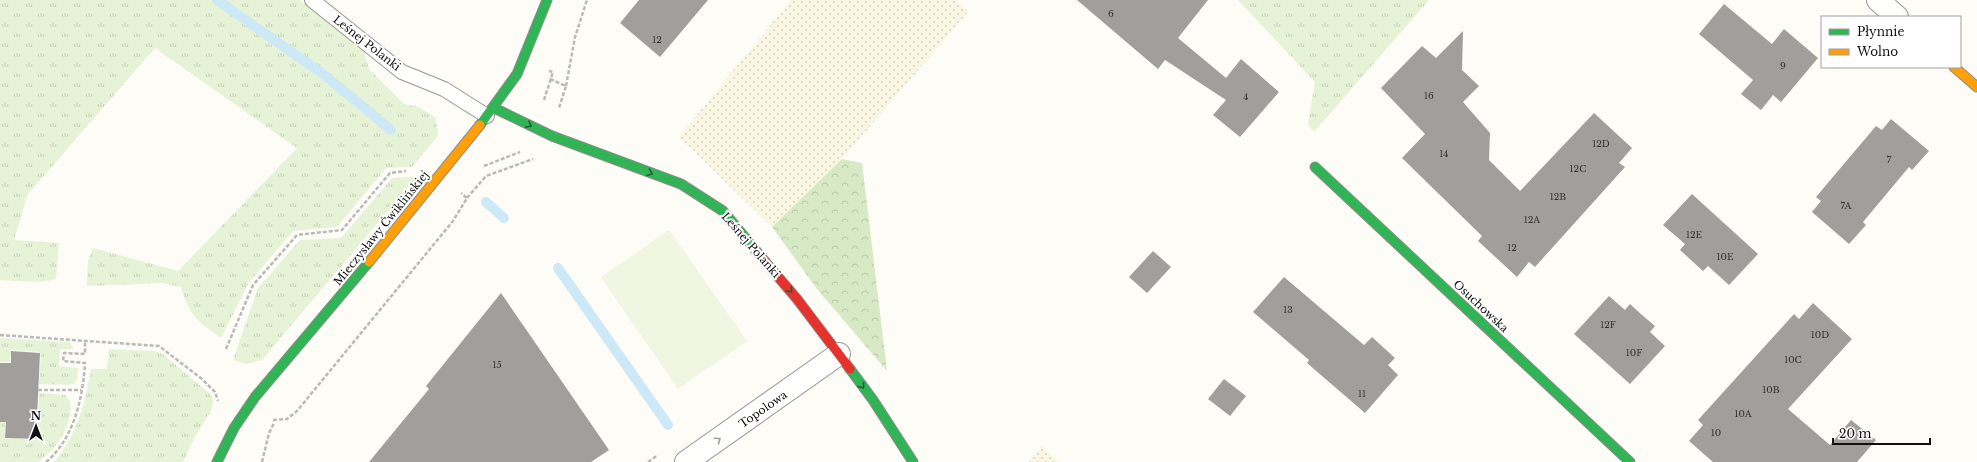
<svg xmlns="http://www.w3.org/2000/svg" width="1977" height="462" font-family="'Libre Baskerville',serif">
<style>
.farmland{fill:url(#farmland-dots)}
.grass{fill:url(#grass-tufts)}
.forest{fill:url(#forest-crowns)}
.pitch{fill:#f0f6e1}
.lines{fill:none;stroke-linecap:round;stroke-linejoin:round}
.stream{stroke:#cde8f7;stroke-width:10}
.building{fill:#a19f9c}
.lane-casing{stroke:#979795;stroke-width:16}
.street-casing{stroke:#979795;stroke-width:24}
.fast-casing{stroke:#8e8d8b;stroke-width:11}
.slow-casing{stroke:#8e8d8b;stroke-width:11}
.jam-casing{stroke:#8e8d8b;stroke-width:11}
.path{stroke:#b9b9b8;stroke-width:2.5;stroke-dasharray:4 2;stroke-linecap:butt}
.lane{stroke:#fffffe;stroke-width:14}
.street{stroke:#fffffe;stroke-width:22}
.fast{stroke:#30b455;stroke-width:9}
.slow{stroke:#ff9f0a;stroke-width:9}
.jam{stroke:#e5322d;stroke-width:9}
.oneway{stroke:#206233}
.oneway2{stroke:#a0a09f}
.labels{text-anchor:middle;stroke-width:4;stroke-linejoin:round;paint-order:stroke}
.number-label{font-size:9px;fill:#353434}
.street-label{font-size:11px;fill:#111;stroke:#fff}
</style>
<defs>
<pattern id="farmland-dots" width="8" height="8" patternUnits="userSpaceOnUse"><rect width="8" height="8" fill="#f9f7e4"/><path d="M2 2h.1M6 6h.1" fill="none" stroke="#d4d3c3" stroke-width="1.8" stroke-linecap="round"/></pattern>
<pattern id="grass-tufts" width="24" height="20" patternUnits="userSpaceOnUse"><rect width="24" height="20" fill="#e7f3d7"/><path d="M3 7l-1-3M5 7V3M7 7l1-3M15 17l-1-3M17 17v-4M19 17l1-3" fill="none" stroke="#c5cfb8"/></pattern>
<pattern id="forest-crowns" width="20" height="18" patternUnits="userSpaceOnUse"><rect width="20" height="18" fill="#d8eac5"/><path d="M2 6a3 3 0 1 1 6 0M12 15a3 3 0 1 1 6 0" fill="none" stroke="#b8c8a8"/></pattern>
</defs>
<rect width="100%" height="100%" fill="#fdfcf7"/>
<g class="farmland">
<polygon points="791,0 955,0 969,11 842,159 772,227 679,137"/>
<polygon points="1042,446 1059,462 1028,462"/>
</g>
<g class="grass">
<path d="M 0,0 L 300,0 L 364,49 L 369,69 L 404,104 L 418,107 L 435,117 L 438,132 L 437,137 L 412,167 L 386,168 L 337,227 L 293,231 L 248,284 L 221,338 C 199,323 188,314 181,287 L 162,283 L 87,286 L 88,261 L 93,248 L 178,271 L 297,148 L 155,48 L 28,194 L 14,240 L 59,243 L 56,279 C 38,284 19,281 0,280 Z"/>
<polygon points="1238,0 1429,0 1314,132 1308,124 1315,82"/>
<polygon points="411,177 415,179 262,360 246,364 233,360 258,288 300,240 341,238 392,178"/>
<polygon points="0,338 70,342 73,349 60,349 59,366 78,368 77,379 74,384 68,385 39,384 41,352 11,350 10,362 0,362"/>
<path d="M 109,349 L 154,351 L 163,354 L 211,395 L 213,399 L 212,409 L 195,437 L 183,462 L 54,462 C 77,434 85,404 91,369 L 107,369 Z"/>
<path d="M 39,393 L 65,395 L 70,400 C 74,424 57,449 38,462 L 0,462 L 0,422 L 5,422 L 5,438 L 37,440 Z"/>
</g>
<polygon class="forest" points="842,159 862,163 887,371 817,289 772,227"/>
<polygon class="pitch" points="669,230 747,341 678,389 601,277"/>
<g class="lines">
<g class="stream">
<polyline points="217,0 323,74 391,130"/>
<polyline points="486,202 504,218"/>
<polyline points="558,268 668,425"/>
</g>
</g>
<g class="building">
<polygon points="639,0 708,0 660,57 620,23"/>
<polygon points="1077,0 1208,0 1178,38 1226,78 1241,59 1279,92 1240,137 1213,115 1226,100 1165,60 1158,69"/>
<polygon points="1724,4 1772,44 1784,29 1818,58 1781,102 1773,95 1761,110 1741,94 1753,80 1699,34"/>
<polygon points="1463,31 1462,70 1479,86 1463,102 1490,133 1489,160 1520,191 1594,113 1632,148 1619,163 1625,167 1535,267 1529,262 1517,277 1478,241 1482,236 1402,158 1425,134 1381,88 1422,46 1436,58"/>
<polygon points="1891,119 1929,151 1912,170 1909,167 1863,222 1866,225 1849,244 1812,212 1821,201 1816,197 1876,126 1882,130"/>
<polygon points="1692,194 1758,254 1729,285 1708,266 1703,271 1680,250 1685,244 1663,225"/>
<polygon points="1153,251 1171,267 1147,293 1129,277"/>
<polygon points="1284,277 1364,345 1372,337 1395,358 1388,365 1398,375 1365,413 1307,363 1309,360 1253,312"/>
<polygon points="501,293 609,450 591,462 369,462 429,389 426,386"/>
<polygon points="1609,296 1625,310 1630,304 1642,315 1655,326 1650,332 1665,346 1630,384 1574,334"/>
<polygon points="1813,303 1852,339 1788,409 1830,445 1851,420 1876,440 1857,462 1713,462 1689,441 1703,425 1698,420 1794,314 1799,319"/>
<polygon points="11,351 40,353 36,439 5,438 6,422 0,422 0,363 11,363"/>
<polygon points="1224,379 1246,396 1230,416 1208,399"/>
</g>
<g class="lines">
<defs>
<polyline id="lane" points="312,0 402,72 444,89 487,116"/>
<g id="street">
<polyline points="1878,0 1897,17"/>
<polyline points="686,462 839,354"/>
</g>
<g id="fast">
<polyline points="494,108 552,136 681,184 723,211 762,258"/>
<polyline points="480,125 517,74 547,0"/>
<polyline points="1315,167 1630,462"/>
<polyline points="850,369 873,400 913,462"/>
<polyline points="217,462 234,428 255,397 369,262"/>
</g>
<g id="slow">
<polyline points="1954,67 1977,87"/>
<polyline points="369,262 480,125"/>
</g>
<polyline id="jam" points="762,258 797,299 850,369"/>
</defs>
<use href="#lane" class="lane-casing"/>
<use href="#street" class="street-casing"/>
<use href="#fast" class="fast-casing"/>
<use href="#slow" class="slow-casing"/>
<use href="#jam" class="jam-casing"/>
<g class="path">
<polyline points="550,79 566,86 559,108"/>
<polyline points="566,86 575,37 587,0"/>
<polyline points="544,100 553,72 549,71"/>
<polyline points="484,166 520,152"/>
<polyline points="467,198 486,176 533,159"/>
<polyline points="0,335 159,346 202,379 215,392 218,401"/>
<polyline points="226,349 253,285 297,235 342,230 390,173 406,171"/>
<polyline points="38,390 81,390"/>
<polyline points="273,420 287,419 297,411 453,221 467,198 461,193"/>
<path d="M 46,462 C 74,439 83,397 85,363 L 63,361 L 64,353 L 85,354 L 85,340"/>
<polyline points="262,462 269,433 274,423"/>
<polyline points="648,462 658,455"/>
</g>
<use href="#lane" class="lane"/>
<use href="#street" class="street"/>
<use href="#fast" class="fast"/>
<use href="#slow" class="slow"/>
<use href="#jam" class="jam"/>
</g>
<defs><path id="oneway-chevron" d="M-2-3.5L2.5 0L-2 3.5" fill="none" stroke-width="1.6" stroke-linecap="round" stroke-linejoin="round"/></defs>
<g class="oneway">
<use href="#oneway-chevron" transform="translate(529 125) rotate(27)"/>
<use href="#oneway-chevron" transform="translate(650 173) rotate(20)"/>
<use href="#oneway-chevron" transform="translate(790 290) rotate(50)"/>
<use href="#oneway-chevron" transform="translate(862 386) rotate(54)"/>
</g>
<use class="oneway2" href="#oneway-chevron" transform="translate(718 440) rotate(-35)"/>
<g class="labels">
<g class="number-label">
<text x="1111" y="17">6</text>
<text x="657" y="43">12</text>
<text x="1783" y="69">9</text>
<text x="1429" y="99">16</text>
<text x="1246" y="100">4</text>
<text x="1601" y="147">12D</text>
<text x="1444" y="157">14</text>
<text x="1889" y="163">7</text>
<text x="1578" y="172">12C</text>
<text x="1558" y="200">12B</text>
<text x="1846" y="209">7A</text>
<text x="1532" y="223">12A</text>
<text x="1694" y="238">12E</text>
<text x="1512" y="251">12</text>
<text x="1725" y="260">10E</text>
<text x="1288" y="313">13</text>
<text x="1608" y="328">12F</text>
<text x="1820" y="338">10D</text>
<text x="1634" y="356">10F</text>
<text x="1793" y="363">10C</text>
<text x="497" y="368">15</text>
<text x="1771" y="393">10B</text>
<text x="1362" y="397">11</text>
<text x="1743" y="417">10A</text>
<text x="1716" y="436">10</text>
</g>
<g class="street-label">
<text transform="translate(367 43) rotate(38)" y="4">Leśnej Polanki</text>
<text transform="translate(381 228) rotate(-51)" y="4">Mieczysławy Ćwiklińskiej</text>
<text transform="translate(751 245) rotate(49)" y="4">Leśnej Polanki</text>
<text transform="translate(1481 306) rotate(43)" y="4">Osuchowska</text>
<text transform="translate(763 409) rotate(-35)" y="4">Topolowa</text>
</g>
</g>
<rect x="1821" y="16" width="140" height="52" fill="#ffffff" stroke="#a0a0a0"/>
<rect x="1829" y="29" width="20" height="6" fill="#30b455" stroke="#a0a0a0"/>
<text x="1857" y="36" font-size="12" fill="#111111">Płynnie</text>
<rect x="1829" y="49" width="20" height="6" fill="#ff9f0a" stroke="#a0a0a0"/>
<text x="1857" y="56" font-size="12" fill="#111111">Wolno</text>
<g transform="translate(36 426)" stroke="#ffffff" stroke-width="3" paint-order="stroke">
<path d="M0-3L7 15L0 10L-7 15Z" fill="#111111"/>
<text y="-6" font-size="11" font-weight="bold" text-anchor="middle" fill="#111111">N</text>
</g>
<path d="M1833 438v6h97v-6" fill="none" stroke="#111111" stroke-width="2"/>
<text x="1839" y="438" font-size="12" fill="#111111" stroke="#ffffff" stroke-width="3" paint-order="stroke">20 m</text>
</svg>
